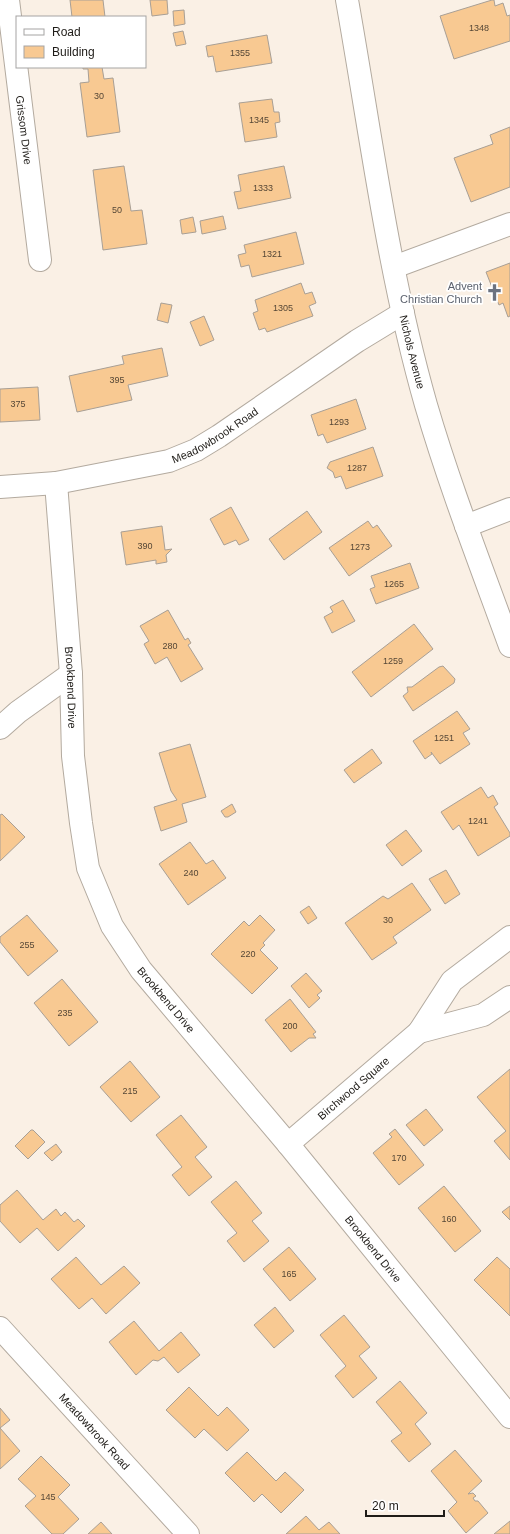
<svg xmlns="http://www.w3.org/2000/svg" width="510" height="1534" font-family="Helvetica,sans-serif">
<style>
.building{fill:#f8c992;stroke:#a89f95}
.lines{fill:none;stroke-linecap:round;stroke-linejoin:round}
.minor-casing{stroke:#b3aa9f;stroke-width:24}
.major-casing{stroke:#b3aa9f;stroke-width:24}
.minor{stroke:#fff;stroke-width:22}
.major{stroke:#fff;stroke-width:22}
.labels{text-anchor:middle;stroke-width:3.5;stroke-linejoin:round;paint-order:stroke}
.number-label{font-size:9px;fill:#554736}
.street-label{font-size:11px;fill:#1f1c18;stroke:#fff}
.worship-label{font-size:11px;fill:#5b616d;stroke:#fff;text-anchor:end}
</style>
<rect width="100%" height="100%" fill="#faf0e5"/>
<g class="building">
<polygon points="70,0 103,0 105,17 72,17"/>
<polygon points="150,0 167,0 168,14 152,16"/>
<polygon points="492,0 494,0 495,6 503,3 507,16 510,15 510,41 454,59 440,16"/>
<polygon points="184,10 185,24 174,26 173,11"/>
<polygon points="183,31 186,44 176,46 173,33"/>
<polygon points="267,35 272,63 216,72 213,56 208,57 206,46"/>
<polygon points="83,67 102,67 104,79 113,78 120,132 87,137 80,83 89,82 88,69 83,69"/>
<polygon points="272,99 274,112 279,112 280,122 275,123 277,137 245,142 239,103"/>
<polygon points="510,127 510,187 471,202 454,158 493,144 490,135"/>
<polygon points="124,166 131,211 142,210 147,244 103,250 93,170"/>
<polygon points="284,166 291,198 238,209 234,192 241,191 238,175"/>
<polygon points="223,216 226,229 202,234 200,221"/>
<polygon points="193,217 196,232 182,234 180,220"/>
<polygon points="296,232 304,264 252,277 249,265 241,267 238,255 246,253 244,245"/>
<polygon points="510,263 510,316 508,317 503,303 499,305 486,272"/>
<polygon points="301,283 305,294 312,292 316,303 309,306 313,316 267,332 265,328 259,330 253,313 258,311 255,300"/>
<polygon points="161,303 172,305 168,323 157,320"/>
<polygon points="204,316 214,340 200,346 190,322"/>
<polygon points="162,348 168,376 128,385 132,400 77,412 69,376 124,364 122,356"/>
<polygon points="38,387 40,420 0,422 0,389"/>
<polygon points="356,399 366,429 327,443 323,434 318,436 311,415"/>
<polygon points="373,447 383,476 346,489 341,476 335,478 333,472 327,468 330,462"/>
<polygon points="231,507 249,540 239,545 236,540 224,545 210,519"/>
<polygon points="307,511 322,532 284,560 269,539"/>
<polygon points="368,521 373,528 377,525 392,546 349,576 329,548"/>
<polygon points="162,526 165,550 172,549 166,555 167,562 156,564 156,560 126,565 121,532"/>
<polygon points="410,563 419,588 376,604 370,589 375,587 371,576"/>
<polygon points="343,600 355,621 332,633 324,617 333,612 330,607"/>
<polygon points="168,610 185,640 188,638 191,643 188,645 203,669 181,682 167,657 155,664 144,644 149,641 140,626"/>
<polygon points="414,624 433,649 371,697 352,672"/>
<polygon points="443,666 455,679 454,683 413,711 403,696 408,692 407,687 412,687 439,667"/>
<polygon points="457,711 470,729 463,733 470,744 440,764 431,752 432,754 425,759 413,741"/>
<polygon points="190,744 206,797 182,804 187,822 161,831 154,807 177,800 171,791 159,753"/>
<polygon points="372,749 382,763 354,783 344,770"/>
<polygon points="481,787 488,798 493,795 498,804 494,807 510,833 510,836 478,856 459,825 453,830 441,812"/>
<polygon points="232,804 236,812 228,817 225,817 221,811"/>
<polygon points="2,814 25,837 0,861 0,815"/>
<polygon points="406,830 422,851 402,866 386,845"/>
<polygon points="190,842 206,864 213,860 226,878 188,905 159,864"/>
<polygon points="446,870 460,894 445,904 429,879"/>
<polygon points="412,883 431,910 393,937 397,943 372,960 345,923 383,896 388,899"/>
<polygon points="309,906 317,918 308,924 300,912"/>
<polygon points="27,915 58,951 28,976 0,942 0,937"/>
<polygon points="260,915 275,930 263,943 265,945 260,950 278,968 252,994 211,954 244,921 249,926"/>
<polygon points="306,973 322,991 317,995 320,998 309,1008 291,986"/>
<polygon points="62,979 98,1022 69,1046 34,1003"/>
<polygon points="290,999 316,1032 313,1034 316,1038 309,1038 291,1052 265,1020"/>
<polygon points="130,1061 160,1097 131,1122 100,1087"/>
<polygon points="510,1069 510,1160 494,1141 506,1131 477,1097"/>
<polygon points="426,1109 443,1130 424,1146 406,1125"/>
<polygon points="181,1115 207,1147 195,1157 212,1177 189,1196 172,1175 182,1167 156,1135"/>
<polygon points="395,1129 424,1165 399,1185 373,1153 392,1137 389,1134"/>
<polygon points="31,1130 33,1130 45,1142 28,1159 15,1146"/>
<polygon points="56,1144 62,1152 52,1161 44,1153"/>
<polygon points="236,1181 262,1213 252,1221 269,1241 244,1262 227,1241 237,1233 211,1202"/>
<polygon points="444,1186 481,1231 455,1252 418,1208"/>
<polygon points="17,1190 43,1220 56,1209 61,1216 65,1212 74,1222 78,1219 85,1226 58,1251 37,1228 20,1243 0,1221 0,1205"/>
<polygon points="510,1206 510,1220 502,1212"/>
<polygon points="289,1247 316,1279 290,1301 263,1269"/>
<polygon points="76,1257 101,1285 124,1266 140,1283 106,1314 92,1298 79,1309 51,1279"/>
<polygon points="497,1257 510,1269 510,1316 474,1280"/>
<polygon points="275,1307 294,1331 274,1348 254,1325"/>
<polygon points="344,1315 370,1347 359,1356 377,1378 353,1398 335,1376 346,1366 320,1335"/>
<polygon points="134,1321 159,1351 181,1332 200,1355 178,1373 164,1357 158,1361 153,1360 136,1375 109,1342"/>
<polygon points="400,1381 427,1413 415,1424 431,1444 409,1462 391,1441 402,1433 376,1402"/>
<polygon points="189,1387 218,1416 227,1407 249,1430 227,1451 204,1429 195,1438 166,1410"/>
<polygon points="0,1408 10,1420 0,1428 20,1451 0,1469"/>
<polygon points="455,1450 482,1481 468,1494 473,1493 476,1496 473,1498 475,1501 478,1501 488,1513 466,1533 448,1511 457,1502 431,1471"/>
<polygon points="247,1452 276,1481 285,1472 304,1490 281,1513 262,1494 254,1502 225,1473"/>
<polygon points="41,1456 70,1485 58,1497 79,1519 63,1534 52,1534 25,1506 36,1496 18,1479"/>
<polygon points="306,1516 319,1530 329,1522 340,1534 286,1534"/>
<polygon points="510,1521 510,1534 494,1534"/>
<polygon points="101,1522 112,1534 88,1534"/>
</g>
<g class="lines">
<defs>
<g id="minor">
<path id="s1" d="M 8,0 L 40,260"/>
<polyline points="394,267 510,224"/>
<path id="s2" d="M 56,483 L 71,674 L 73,756 L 81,823 L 88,868 L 112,926 L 141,970 L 288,1144 L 510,1417"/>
<path id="s3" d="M 0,487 L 56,483 L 169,461 L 196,450 L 219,436 L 357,341 L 403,313"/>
<polyline points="466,526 510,509"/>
<polyline points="0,728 18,712 71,674"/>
<polyline points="419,1032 483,1015 510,997"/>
<path id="s4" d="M 288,1144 L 419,1032 L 452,981 L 510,937"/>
<path id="s5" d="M 0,1328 L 188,1534"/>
</g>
<g id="major">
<path id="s6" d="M 347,0 C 371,135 388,272 426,405 C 450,487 481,566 510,646"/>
</g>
</defs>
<use href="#minor" class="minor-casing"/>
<use href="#major" class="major-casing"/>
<use href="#minor" class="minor"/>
<use href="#major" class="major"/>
</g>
<defs>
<symbol id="church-bare" viewBox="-9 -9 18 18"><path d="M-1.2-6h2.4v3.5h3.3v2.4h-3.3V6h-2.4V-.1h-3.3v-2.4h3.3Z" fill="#6b7280" stroke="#fff" stroke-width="2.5" paint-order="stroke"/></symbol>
</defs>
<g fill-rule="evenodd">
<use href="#church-bare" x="482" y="280" width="25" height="25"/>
</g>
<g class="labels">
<g class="number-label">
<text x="479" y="31">1348</text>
<text x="240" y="56">1355</text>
<text x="99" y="99">30</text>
<text x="259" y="123">1345</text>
<text x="263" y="191">1333</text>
<text x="117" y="213">50</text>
<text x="272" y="257">1321</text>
<text x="283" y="311">1305</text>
<text x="117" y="383">395</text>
<text x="18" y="407">375</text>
<text x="339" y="425">1293</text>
<text x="357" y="471">1287</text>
<text x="145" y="549">390</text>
<text x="360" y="550">1273</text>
<text x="394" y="587">1265</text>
<text x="170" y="649">280</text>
<text x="393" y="664">1259</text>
<text x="444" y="741">1251</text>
<text x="478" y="824">1241</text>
<text x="191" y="876">240</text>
<text x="388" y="923">30</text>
<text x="27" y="948">255</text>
<text x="248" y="957">220</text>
<text x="65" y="1016">235</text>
<text x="290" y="1029">200</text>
<text x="130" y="1094">215</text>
<text x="399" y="1161">170</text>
<text x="449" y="1222">160</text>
<text x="289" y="1277">165</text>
<text x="48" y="1500">145</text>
</g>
<g class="street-label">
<text dy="4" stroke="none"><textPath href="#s1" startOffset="131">Grissom Drive</textPath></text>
<text dy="4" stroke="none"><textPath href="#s6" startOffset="358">Nichols Avenue</textPath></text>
<text dy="4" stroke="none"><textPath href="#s3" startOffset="224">Meadowbrook Road</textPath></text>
<text dy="4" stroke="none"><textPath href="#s2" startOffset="205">Brookbend Drive</textPath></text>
<text dy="4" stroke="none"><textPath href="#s2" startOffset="541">Brookbend Drive</textPath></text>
<text dy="4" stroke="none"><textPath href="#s4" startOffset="86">Birchwood Square</textPath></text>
<text dy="4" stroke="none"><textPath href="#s2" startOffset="865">Brookbend Drive</textPath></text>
<text dy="4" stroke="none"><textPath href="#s5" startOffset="140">Meadowbrook Road</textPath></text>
</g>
<g class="worship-label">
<text x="482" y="290">Advent<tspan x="482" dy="13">Christian Church</tspan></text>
</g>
</g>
<rect x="16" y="16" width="130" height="52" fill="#ffffff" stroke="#a5a4a3"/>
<rect x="24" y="29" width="20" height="6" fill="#ffffff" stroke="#a5a4a3"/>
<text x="52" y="36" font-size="12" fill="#1f1c18">Road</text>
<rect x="24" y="46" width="20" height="12" fill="#f8c992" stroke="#a5a4a3"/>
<text x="52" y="56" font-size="12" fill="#1f1c18">Building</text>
<path d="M366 1510v6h78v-6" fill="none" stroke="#1f1c18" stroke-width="2"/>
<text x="372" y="1510" font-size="12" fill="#1f1c18" stroke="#ffffff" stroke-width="3" paint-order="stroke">20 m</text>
</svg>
